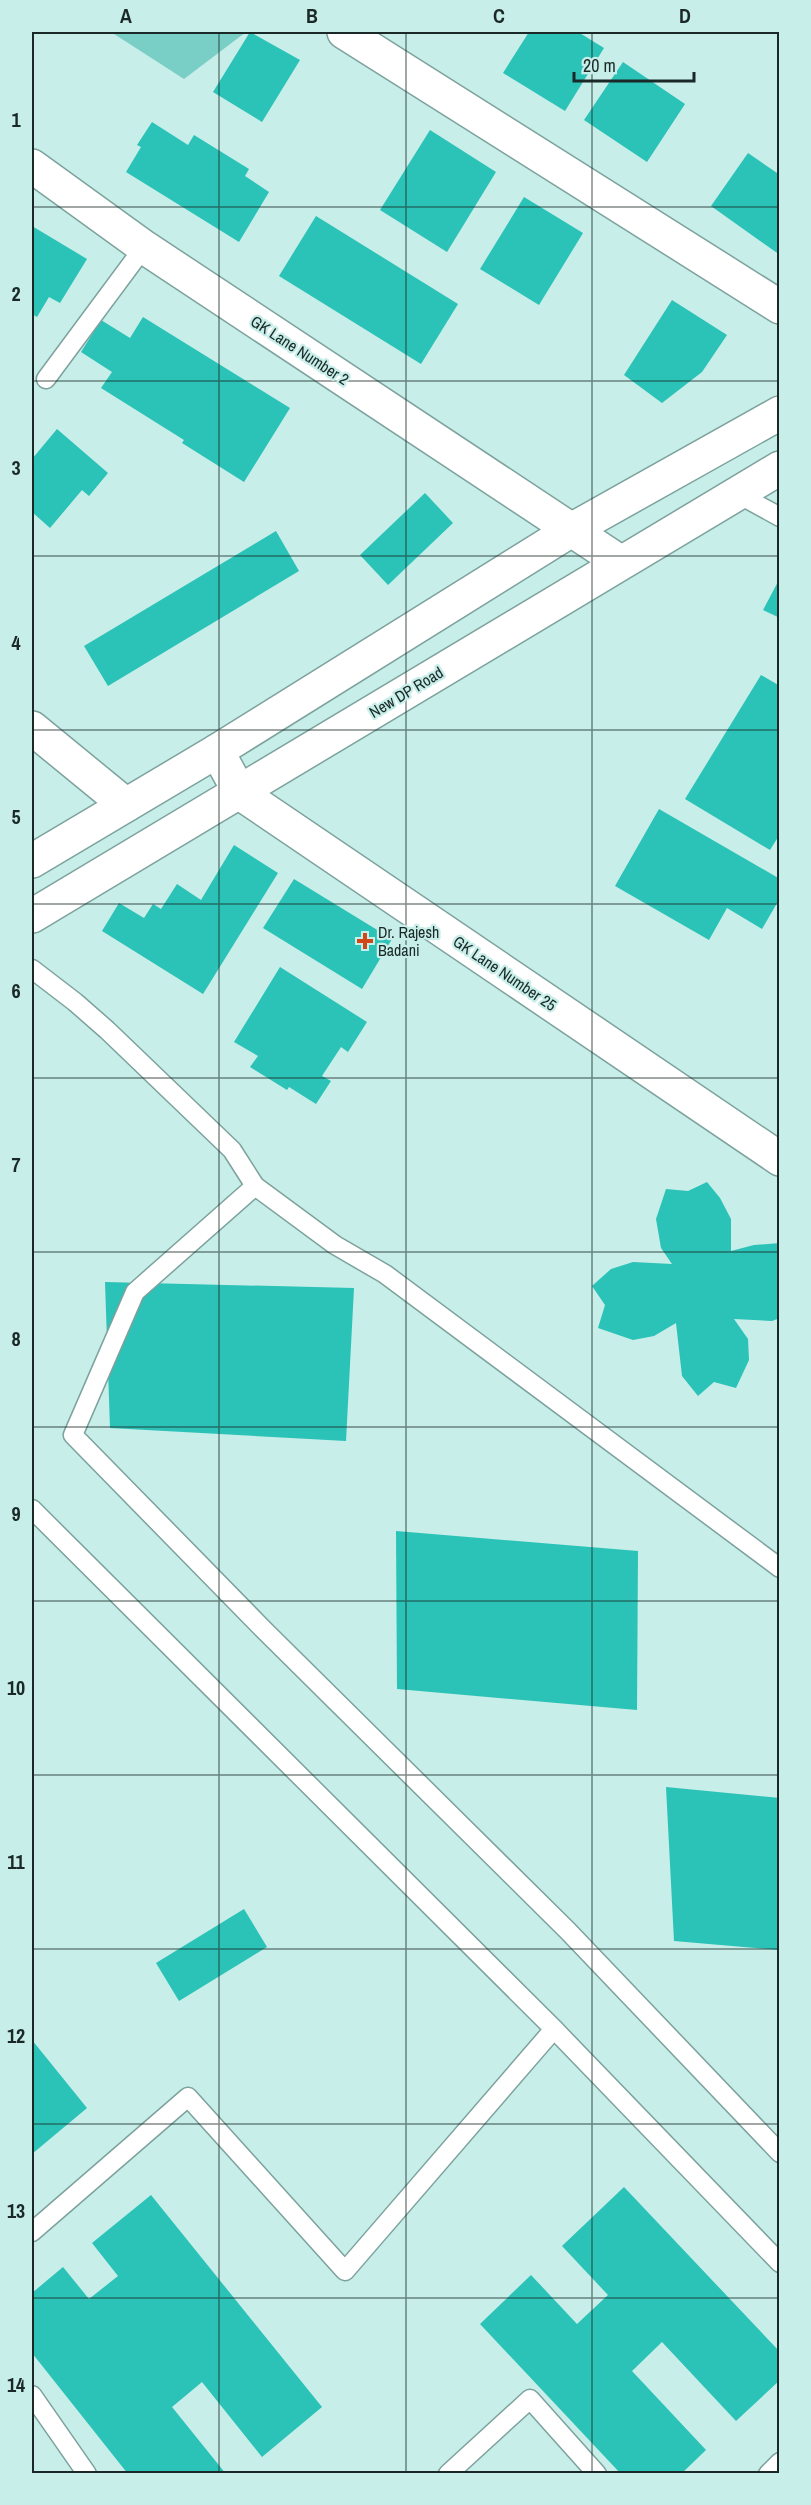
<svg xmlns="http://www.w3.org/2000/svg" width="811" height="2505" font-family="'Archivo Narrow',sans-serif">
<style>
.green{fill:#79cec6}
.building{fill:#2bc2b7}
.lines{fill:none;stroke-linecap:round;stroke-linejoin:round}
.lane-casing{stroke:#7da29d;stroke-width:21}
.street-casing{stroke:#7da29d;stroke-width:36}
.secondary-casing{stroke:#7da29d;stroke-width:36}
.lane{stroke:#fff;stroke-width:18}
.street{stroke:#fff;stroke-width:33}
.secondary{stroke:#fff;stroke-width:33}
.grid{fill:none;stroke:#1a2927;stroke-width:1.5;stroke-opacity:0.55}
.poi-dot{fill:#d0481a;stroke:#c7eee9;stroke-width:2}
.labels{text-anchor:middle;stroke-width:4.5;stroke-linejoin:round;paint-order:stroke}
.street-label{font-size:16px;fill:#1a2927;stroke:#c7eee9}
.poi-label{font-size:16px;fill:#1a2927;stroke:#c7eee9;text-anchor:start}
.neatline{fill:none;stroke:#1a2927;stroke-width:2}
.grid-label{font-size:20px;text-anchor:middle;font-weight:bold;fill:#1a2927}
</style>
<rect width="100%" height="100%" fill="#c7eee9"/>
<polygon class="green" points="111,32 246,32 184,79"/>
<g class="building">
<polygon points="250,32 300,60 262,122 213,92"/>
<polygon points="529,32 578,32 604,48 565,111 503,73"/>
<polygon points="623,62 685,104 647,162 584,120"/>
<polygon points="152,122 188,145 194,135 249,169 245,176 269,192 239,242 126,172 141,147 137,145"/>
<polygon points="430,130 496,172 447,252 380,210"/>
<polygon points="748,153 780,175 780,255 711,206"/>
<polygon points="524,197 583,233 539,305 480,269"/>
<polygon points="316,216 458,304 421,364 279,276"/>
<polygon points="32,226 87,259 60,303 49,297 37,317 32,314"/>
<polygon points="672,300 727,335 702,372 662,403 624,375"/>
<polygon points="143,317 290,408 244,482 182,443 184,440 101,388 112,372 81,352 101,320 130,338"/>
<polygon points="57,429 108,473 89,496 82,490 50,528 32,512 32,459"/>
<polygon points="425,493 453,523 388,585 360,555"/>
<polygon points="276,531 299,571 108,686 84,646"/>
<polygon points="780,578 780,618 763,610"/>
<polygon points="761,675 780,686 780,834 770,850 685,799"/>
<polygon points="659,809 780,879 780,898 762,929 727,908 709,940 615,886"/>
<polygon points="234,845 278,873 203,994 102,931 119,903 144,918 153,904 161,909 177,884 201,900"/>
<polygon points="294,879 392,939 362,989 263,928"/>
<polygon points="280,967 367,1022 348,1052 341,1047 322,1076 331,1081 316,1104 289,1087 287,1090 250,1067 258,1056 234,1042"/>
<polygon points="707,1182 720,1198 731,1219 731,1251 754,1245 780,1243 780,1318 772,1321 734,1319 748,1339 749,1360 736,1388 714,1382 698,1396 682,1376 676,1323 654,1336 633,1340 598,1328 605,1305 592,1286 611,1269 633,1262 672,1264 661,1248 656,1219 666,1189 688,1191"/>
<polygon points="105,1282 354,1288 346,1441 110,1428"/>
<polygon points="396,1531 638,1551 637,1710 397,1689"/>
<polygon points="666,1787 780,1798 780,1950 674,1941"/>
<polygon points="244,1909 267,1947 179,2001 156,1963"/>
<polygon points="32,2040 87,2108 32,2154"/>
<polygon points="624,2187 780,2352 780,2380 736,2421 662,2342 632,2371 706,2450 681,2474 621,2474 480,2324 531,2275 577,2324 608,2295 562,2246"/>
<polygon points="151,2195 322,2407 262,2457 202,2382 172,2407 226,2474 128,2474 32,2353 32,2293 63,2267 89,2299 118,2276 92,2243"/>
</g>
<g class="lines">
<defs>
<g id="lane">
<polyline points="46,379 144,247"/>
<polyline points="738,494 780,517"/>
<polyline points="32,969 75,1002 107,1030 232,1150 255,1186 335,1245 385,1274 780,1568"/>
<polyline points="255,1186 135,1292 73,1435 264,1630 568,1931 780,2153"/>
<polyline points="32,1509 554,2029 780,2263"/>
<polyline points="32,2232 188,2097 345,2271 554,2029"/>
<polyline points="32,2395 87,2474"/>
<polyline points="448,2474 530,2399 597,2474"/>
<polyline points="768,2474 780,2462"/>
</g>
<g id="street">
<polyline points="344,32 780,307"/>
<polyline points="32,728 126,805"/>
<polyline points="217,751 240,793 780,1159"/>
</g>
<g id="secondary">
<polyline points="32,166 144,247 620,562"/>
<polyline points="32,861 217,751 573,529 780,413"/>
<polyline points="32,916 780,468"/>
</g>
</defs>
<use href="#lane" class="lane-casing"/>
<use href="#street" class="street-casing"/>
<use href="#secondary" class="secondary-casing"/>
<use href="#lane" class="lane"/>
<use href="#street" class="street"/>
<use href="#secondary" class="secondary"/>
</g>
<path class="grid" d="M 219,32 L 219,2474M 406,32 L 406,2474M 592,32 L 592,2474M 32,207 L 780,207M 32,381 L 780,381M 32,556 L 780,556M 32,730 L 780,730M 32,904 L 780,904M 32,1078 L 780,1078M 32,1252 L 780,1252M 32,1427 L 780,1427M 32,1601 L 780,1601M 32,1775 L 780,1775M 32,1949 L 780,1949M 32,2124 L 780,2124M 32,2298 L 780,2298"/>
<path class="poi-dot" d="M362 932h6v6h6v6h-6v6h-6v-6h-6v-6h6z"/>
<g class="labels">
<g class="street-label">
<text transform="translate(300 350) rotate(33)" y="6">GK Lane Number 2</text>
<text transform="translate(406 692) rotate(-31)" y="6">New DP Road</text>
<text transform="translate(505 973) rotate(34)" y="6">GK Lane Number 25</text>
</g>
<g class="poi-label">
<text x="378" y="938">Dr. Rajesh<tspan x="378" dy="18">Badani</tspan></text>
</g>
</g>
<rect width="811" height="2505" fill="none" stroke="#c7eee9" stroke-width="66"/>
<path d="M574 72v9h120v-9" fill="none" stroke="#1a2927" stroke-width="3"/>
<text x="583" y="72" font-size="18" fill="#1a2927" stroke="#c7eee9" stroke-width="4.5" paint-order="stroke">20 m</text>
<rect x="33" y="33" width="745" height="2439" class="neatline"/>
<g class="grid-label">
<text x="126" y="23">A</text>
<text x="312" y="23">B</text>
<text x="499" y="23">C</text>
<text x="685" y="23">D</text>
<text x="16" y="127">1</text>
<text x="16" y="301">2</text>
<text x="16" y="475">3</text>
<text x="16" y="650">4</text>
<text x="16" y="824">5</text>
<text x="16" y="998">6</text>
<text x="16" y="1172">7</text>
<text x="16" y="1346">8</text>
<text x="16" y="1521">9</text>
<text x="16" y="1695">10</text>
<text x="16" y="1869">11</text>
<text x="16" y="2043">12</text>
<text x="16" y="2218">13</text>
<text x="16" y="2392">14</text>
</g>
</svg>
